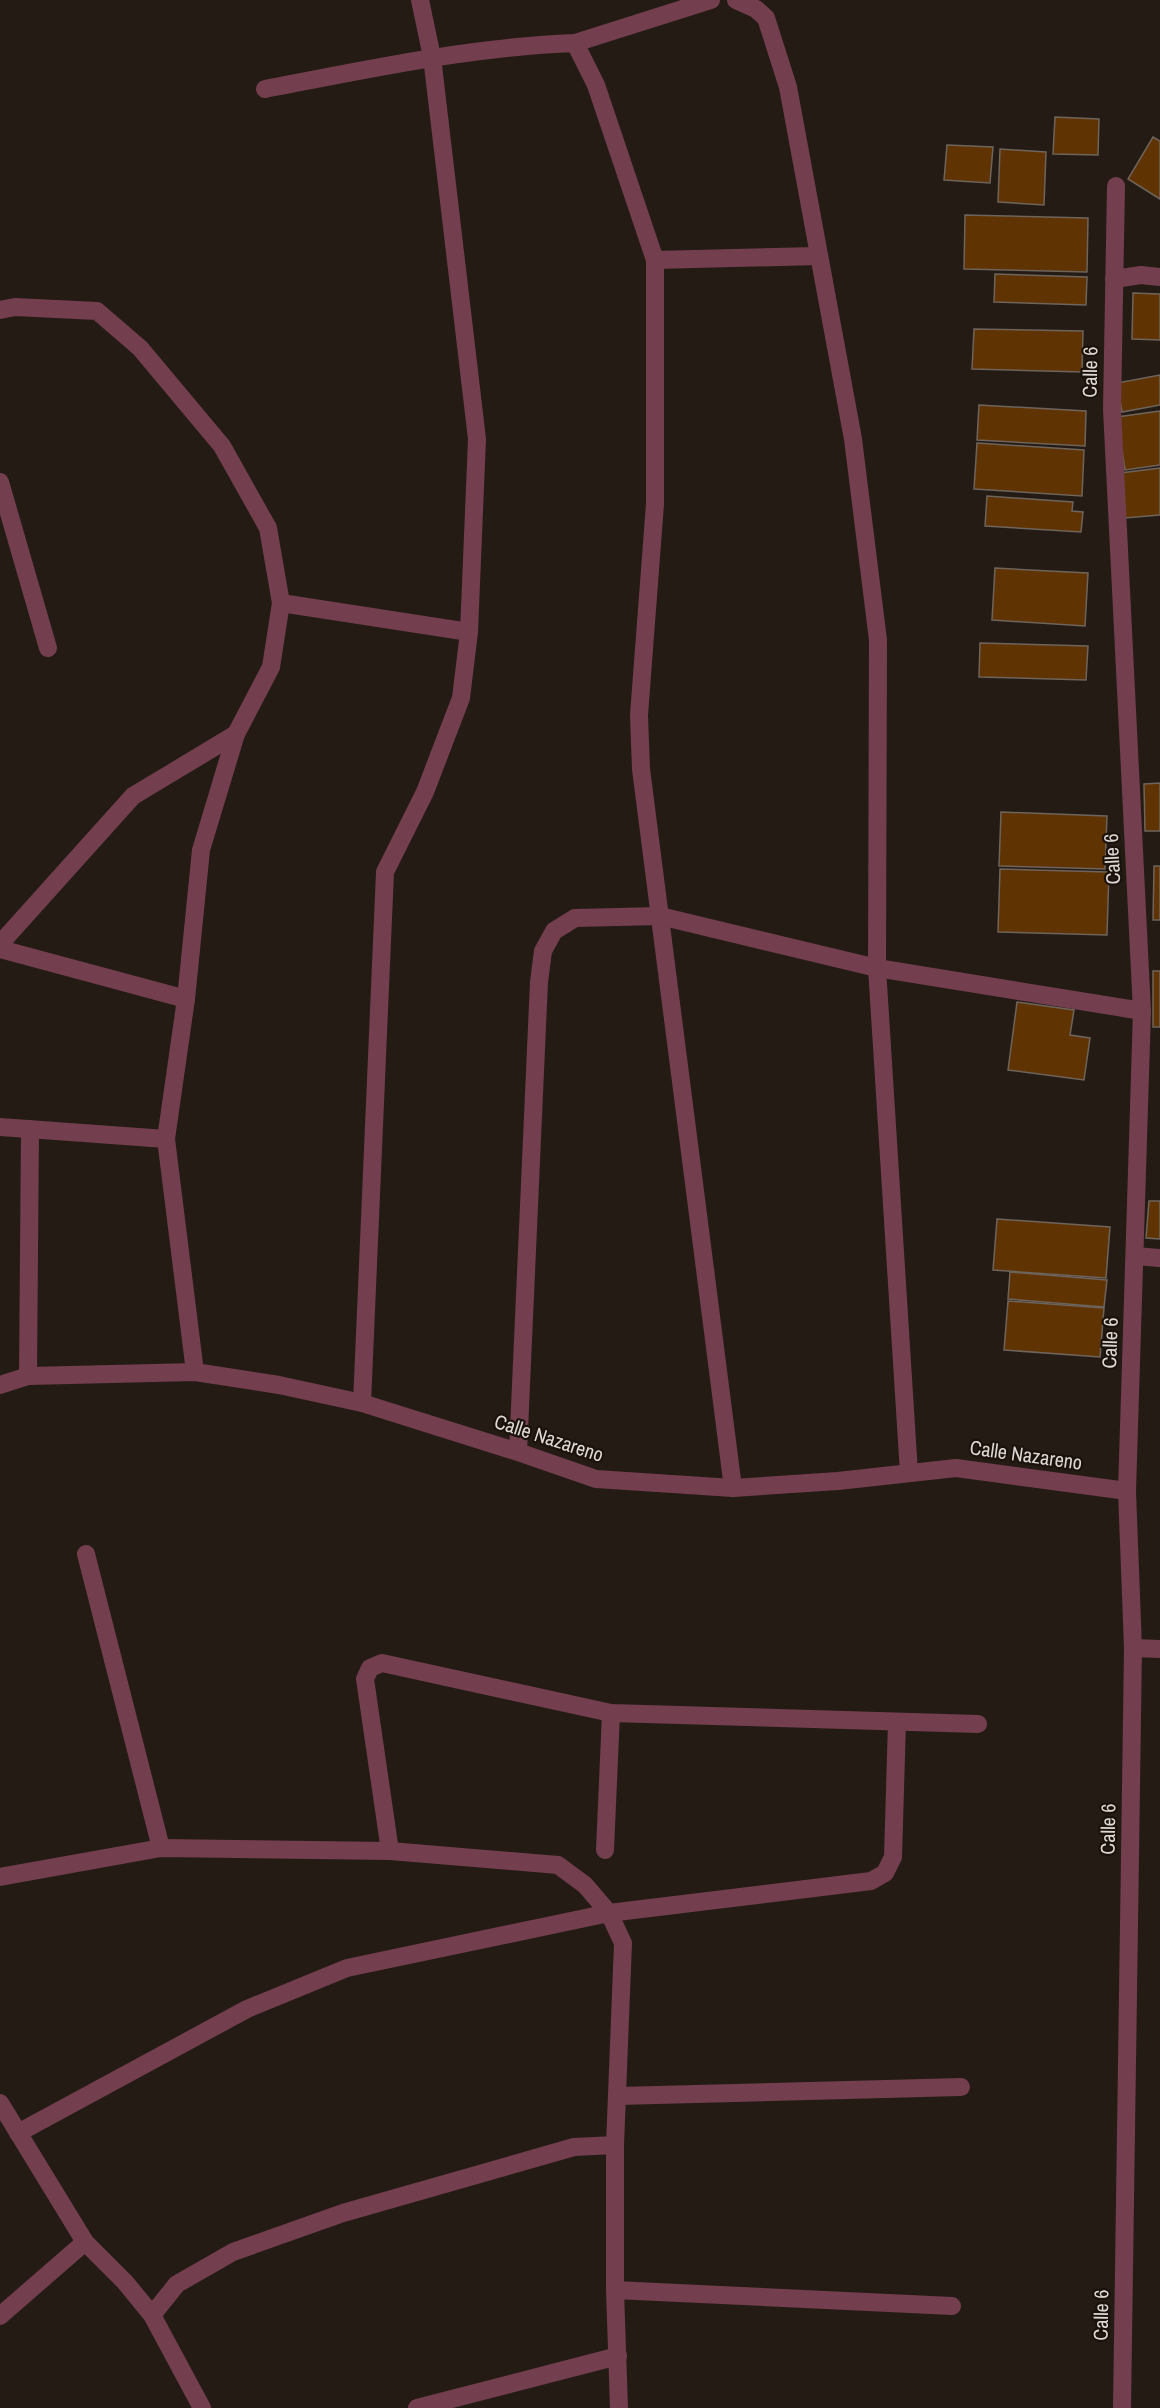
<svg xmlns="http://www.w3.org/2000/svg" width="1160" height="2408" font-family="'Archivo Narrow',sans-serif">
<style>
.building{fill:#603402;stroke:#6e645c;stroke-width:1.5}
.lines{fill:none;stroke-linecap:round;stroke-linejoin:round}
.minor{stroke:#733e4d;stroke-width:18}
.labels{text-anchor:middle;stroke-width:4.5;stroke-linejoin:round;paint-order:stroke}
.street-label{font-size:20px;fill:#ded8d4;stroke:#1b120c}
</style>
<rect width="100%" height="100%" fill="#241b15"/>
<g class="building">
<polygon points="1055,117 1099,119 1098,155 1053,154"/>
<polygon points="1153,137 1160,141 1160,199 1128,179"/>
<polygon points="947,145 993,147 990,183 944,180"/>
<polygon points="1000,149 1046,152 1044,205 998,202"/>
<polygon points="965,215 1088,218 1087,272 964,269"/>
<polygon points="995,274 1087,277 1086,305 994,302"/>
<polygon points="1133,293 1160,294 1160,340 1132,339"/>
<polygon points="974,329 1083,331 1082,372 972,369"/>
<polygon points="1160,375 1160,405 1122,412 1117,383"/>
<polygon points="979,405 1086,411 1085,446 977,440"/>
<polygon points="1160,411 1160,465 1125,470 1117,417"/>
<polygon points="977,443 1084,450 1082,496 974,489"/>
<polygon points="1160,468 1160,515 1125,518 1120,473"/>
<polygon points="987,496 1073,502 1072,511 1083,512 1081,532 985,526"/>
<polygon points="995,568 1088,573 1085,626 992,620"/>
<polygon points="980,643 1088,646 1086,680 979,677"/>
<polygon points="1160,783 1160,831 1145,831 1144,784"/>
<polygon points="1001,812 1107,816 1105,869 999,866"/>
<polygon points="1154,866 1160,866 1160,920 1153,920"/>
<polygon points="1000,869 1109,872 1107,935 998,932"/>
<rect x="1153" y="971" width="7" height="56"/>
<polygon points="1017,1002 1074,1010 1070,1035 1090,1038 1084,1080 1008,1070"/>
<polygon points="1149,1201 1160,1201 1160,1239 1146,1238"/>
<polygon points="997,1219 1110,1227 1106,1278 993,1270"/>
<polygon points="1010,1272 1107,1280 1104,1307 1008,1299"/>
<polygon points="1008,1301 1104,1308 1100,1357 1004,1350"/>
</g>
<g class="lines">
<g class="minor">
<polyline points="736,0 756,9 766,18 788,87 853,439 878,640 877,968 909,1473"/>
<polyline points="575,43 711,0"/>
<path d="M 265,89 C 368,69 471,47 575,43 L 596,85 L 655,260 L 818,256"/>
<polyline points="1116,186 1112,409 1142,1011 1127,1491 1133,1648 1122,2408"/>
<polyline points="655,260 655,504 639,715 641,769 733,1488"/>
<polyline points="1114,279 1141,275 1160,277"/>
<polyline points="0,310 15,307 97,311 140,348 222,446 268,528 281,603 271,667 236,734 201,850 186,999 166,1139 195,1372"/>
<polyline points="0,482 48,648"/>
<polyline points="281,603 469,632"/>
<polyline points="0,944 133,796 236,734"/>
<polyline points="0,949 186,999"/>
<polyline points="0,1127 166,1139"/>
<polyline points="1135,1256 1160,1258"/>
<polyline points="28,1376 30,1129"/>
<polyline points="0,1385 28,1376 195,1372 279,1385 362,1403 518,1452 596,1479 733,1488 838,1481 956,1468 1127,1491"/>
<polyline points="362,1403 385,872 425,792 461,698 469,632 477,439 432,57 420,0"/>
<polyline points="518,1452 539,982 543,951 554,931 575,918 660,916 877,968 1142,1011"/>
<polyline points="86,1554 161,1848"/>
<polyline points="1133,1648 1160,1649"/>
<polyline points="605,1850 611,1713"/>
<polyline points="390,1851 365,1679 370,1668 382,1663 611,1713 978,1724"/>
<polyline points="0,1877 161,1848 390,1851 558,1865 585,1885 609,1913 623,1943 615,2145"/>
<polyline points="618,2096 961,2087"/>
<polyline points="0,2103 85,2242"/>
<polyline points="18,2133 247,2009 347,1968 609,1913 871,1881 885,1873 893,1857 897,1722"/>
<polyline points="615,2290 952,2306"/>
<polyline points="152,2315 177,2284 233,2252 343,2213 574,2147 615,2145 615,2290 619,2408"/>
<polyline points="0,2316 85,2242 125,2282 152,2315 202,2408"/>
<polyline points="417,2408 618,2356"/>
</g>
</g>
<g class="labels">
<g class="street-label">
<text transform="translate(1090 372) rotate(-89)" y="7">Calle 6</text>
<text transform="translate(1112 859) rotate(-93)" y="7">Calle 6</text>
<text transform="translate(1110 1343) rotate(-88)" y="7">Calle 6</text>
<text transform="translate(549 1438) rotate(18)" y="7">Calle Nazareno</text>
<text transform="translate(1026 1455) rotate(8)" y="7">Calle Nazareno</text>
<text transform="translate(1108 1829) rotate(-89)" y="7">Calle 6</text>
<text transform="translate(1101 2315) rotate(-89)" y="7">Calle 6</text>
</g>
</g>
</svg>
